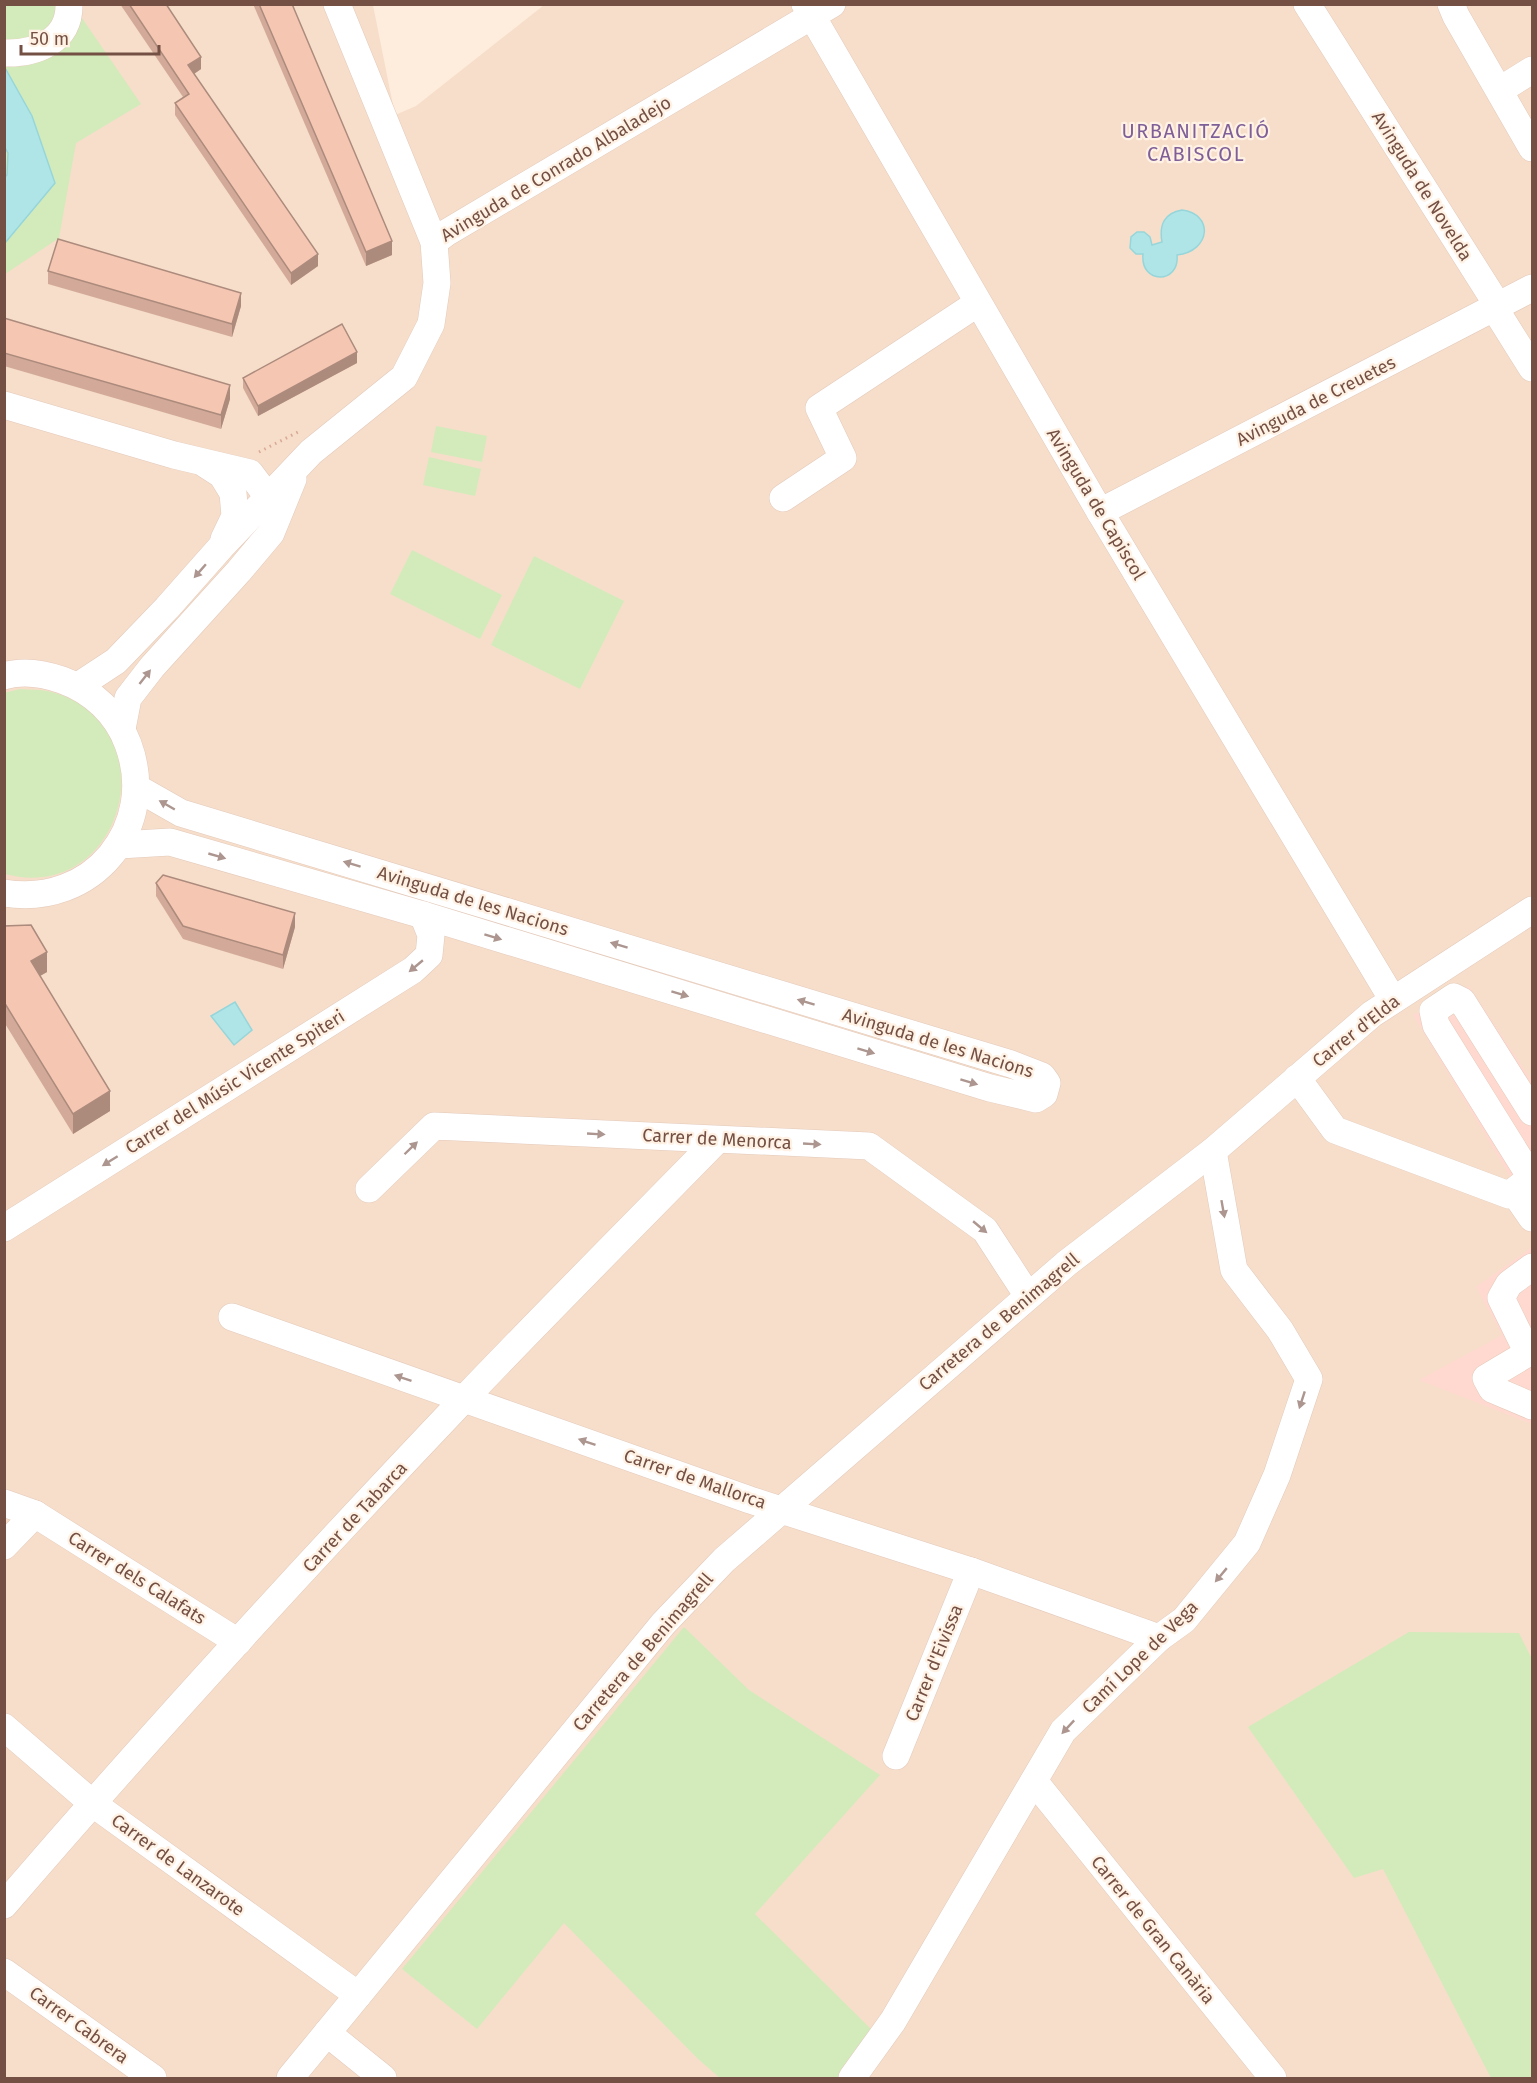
<svg xmlns="http://www.w3.org/2000/svg" width="1537" height="2083" font-family="'Fira Sans',sans-serif">
<style>
.residential{fill:#f6deca}
.commercial{fill:#ffd9cf}
.green{fill:#d3ebbb}
.water{fill:#b0e5e8;stroke:#96d6da;stroke-width:1.5}
.lines{fill:none;stroke-linecap:round;stroke-linejoin:round}
.minor-casing{stroke:#e4cabb;stroke-width:28}
.path{stroke:#d9a996;stroke-width:3;stroke-dasharray:1.5 4.5;stroke-linecap:butt}
.minor{stroke:#fff;stroke-width:27}
.wall{fill:#d3aa99}
.shaded-wall{fill:#ac8b7d}
.building{fill:#f5c6b2;stroke:#ac8b7d;stroke-width:1.5}
.oneway{fill:#ac968f}
.labels{text-anchor:middle;stroke-width:4.5;stroke-linejoin:round;paint-order:stroke}
.street-label{font-size:18px;fill:#745044;stroke:#fff2e4}
.neighbourhood-label{font-size:20px;letter-spacing:1.5px;fill:#7f5f98;stroke:#fff2e4}
</style>
<rect width="100%" height="100%" fill="#feeddc"/>
<polygon class="residential" points="5,5 373,5 395,115 416,106 544,5 1532,5 1532,2078 5,2078"/>
<g class="commercial">
<polygon points="1469,986 1532,1081 1532,1213 1413,1015"/>
<polygon points="1532,1247 1532,1424 1419,1380 1502,1335 1476,1287"/>
</g>
<g class="green">
<polygon points="5,5 73,5 141,104 76,143 59,238 5,274"/>
<polygon points="436,426 487,436 482,462 431,452"/>
<polygon points="429,457 481,469 475,496 423,485"/>
<polygon points="412,550 502,595 480,639 390,594"/>
<polygon points="534,556 624,601 580,689 491,645"/>
<path d="M 20,689 C 29,690 38,689 47,691 C 172,718 127,906 5,874 L 4,693 Z"/>
<polygon points="684,1627 749,1690 880,1775 755,1914 877,2035 845,2078 720,2078 697,2058 564,1923 477,2029 402,1969"/>
<polygon points="1409,1632 1519,1633 1532,1659 1532,2078 1491,2078 1383,1869 1354,1878 1248,1727"/>
</g>
<g class="water">
<polygon points="4,66 32,116 55,183 5,243 4,178 7,175 8,153 4,146"/>
<path d="M 1182,210 C 1214,214 1211,251 1177,255 C 1180,284 1140,285 1143,254 L 1136,254 L 1130,248 L 1131,237 L 1137,232 L 1144,232 L 1150,237 L 1152,245 L 1162,242 C 1159,225 1164,213 1182,210 Z"/>
<polygon points="235,1002 252,1030 234,1045 211,1016"/>
</g>
<g class="lines">
<defs>
<g id="minor">
<polyline points="805,4 1100,512 1393,1000"/>
<polyline points="1307,4 1493,298 1495,309 1532,368"/>
<polyline points="1451,4 1456,16 1532,148"/>
<path d="M 4,53 C 36,54 70,41 69,4"/>
<polyline points="1500,90 1532,70"/>
<polyline points="434,242 446,233 832,4"/>
<polyline points="4,405 174,455 250,473 268,497 267,514"/>
<polyline points="205,464 222,475 233,493 235,516 224,539"/>
<polyline points="783,498 843,458 819,408 978,303"/>
<polyline points="1100,512 1532,288"/>
<path d="M 4,676 C 23,670 45,674 62,680 C 93,691 117,714 128,744 C 159,827 92,908 4,893"/>
<polyline points="78,686 116,661 167,608 221,547 311,452 404,377 431,324 437,283 434,242 337,4"/>
<polyline points="122,729 128,698 152,667 239,571 271,533 293,479"/>
<polyline points="119,845 170,842 423,915 990,1088 1036,1099 1044,1094 1047,1083 1042,1076 1011,1064 181,813 137,788"/>
<polyline points="1297,1078 1335,1130 1509,1195 1532,1177"/>
<polyline points="1532,1112 1462,1001 1454,997 1433,1011 1436,1025 1532,1179"/>
<polyline points="369,1189 434,1126 869,1146 985,1230 1028,1296"/>
<polyline points="1514,1192 1532,1218"/>
<polyline points="4,1228 413,970 429,955 431,935 423,915"/>
<polyline points="1532,1267 1509,1284 1501,1298 1528,1353 1486,1378 1492,1389 1532,1406"/>
<polyline points="232,1317 750,1500 971,1571 1159,1638"/>
<polyline points="4,1503 35,1514 238,1642"/>
<polyline points="4,1546 35,1514"/>
<polyline points="4,1727 92,1803 358,1995"/>
<polyline points="896,1756 971,1571"/>
<polyline points="1034,1781 1273,2078"/>
<path d="M 4,1905 C 153,1732 307,1564 464,1399 C 547,1312 633,1226 717,1140"/>
<polyline points="4,1972 153,2078"/>
<polyline points="327,2033 383,2078"/>
<polyline points="290,2078 663,1624 724,1560 1067,1263 1213,1151 1372,1014 1532,910"/>
<polyline points="852,2078 893,2021 1063,1731 1159,1638 1184,1620 1247,1543 1277,1475 1309,1379 1280,1330 1234,1270 1213,1151"/>
</g>
</defs>
<use href="#minor" class="minor-casing"/>
<polyline class="path" points="259,452 298,432"/>
<use href="#minor" class="minor"/>
</g>
<g class="wall">
<polygon points="120,4 166,4 201,69 194,74 318,266 291,285 175,115 175,103 183,97"/>
<polygon points="253,4 292,4 392,255 366,266"/>
<polygon points="48,271 241,306 232,337 48,284"/>
<polygon points="4,318 230,399 221,429 4,366"/>
<polygon points="357,363 258,416 243,388 243,378"/>
<polygon points="156,883 295,927 283,969 183,939 156,896"/>
<polygon points="4,926 47,972 40,976 110,1111 73,1134 4,1022"/>
</g>
<g class="shaded-wall">
<polygon points="201,57 201,69 188,78 188,65"/>
<polygon points="392,241 392,255 366,266 366,252"/>
<polygon points="318,254 318,266 291,285 291,273"/>
<polygon points="241,293 241,306 232,337 232,324"/>
<polygon points="357,352 357,363 258,416 258,406"/>
<polygon points="230,385 230,399 221,429 221,415"/>
<polygon points="295,913 295,927 283,969 283,955"/>
<polygon points="47,952 47,972 31,981 31,961"/>
<polygon points="110,1091 110,1111 73,1134 73,1114"/>
</g>
<g class="building">
<polygon points="129,4 166,4 201,57 188,65 318,254 291,273 175,103 189,94"/>
<polygon points="259,4 292,4 392,241 366,252"/>
<polygon points="58,239 241,293 232,324 48,271"/>
<polygon points="4,318 230,385 221,415 4,353"/>
<polygon points="342,324 357,352 258,406 243,378"/>
<polygon points="163,875 295,913 283,955 183,926 156,883"/>
<polygon points="31,925 47,952 31,961 110,1091 73,1114 4,1002 4,926"/>
</g>
<defs><path id="oneway-solid" d="M-6-.8H1V-3.2L6.5 0L1 3.2V.8H-6Z" transform="scale(1.5)"/></defs>
<g class="oneway">
<use href="#oneway-solid" transform="translate(200 571) rotate(131)"/>
<use href="#oneway-solid" transform="translate(145 677) rotate(-52)"/>
<use href="#oneway-solid" transform="translate(167 805) rotate(-150)"/>
<use href="#oneway-solid" transform="translate(217 856) rotate(16)"/>
<use href="#oneway-solid" transform="translate(352 864) rotate(-163)"/>
<use href="#oneway-solid" transform="translate(493 937) rotate(17)"/>
<use href="#oneway-solid" transform="translate(619 945) rotate(-163)"/>
<use href="#oneway-solid" transform="translate(416 966) rotate(140)"/>
<use href="#oneway-solid" transform="translate(680 994) rotate(17)"/>
<use href="#oneway-solid" transform="translate(806 1002) rotate(-163)"/>
<use href="#oneway-solid" transform="translate(866 1051) rotate(17)"/>
<use href="#oneway-solid" transform="translate(969 1082) rotate(17)"/>
<use href="#oneway-solid" transform="translate(596 1134) rotate(3)"/>
<use href="#oneway-solid" transform="translate(812 1144) rotate(3)"/>
<use href="#oneway-solid" transform="translate(411 1148) rotate(-44)"/>
<use href="#oneway-solid" transform="translate(110 1161) rotate(148)"/>
<use href="#oneway-solid" transform="translate(1223 1209) rotate(80)"/>
<use href="#oneway-solid" transform="translate(980 1227) rotate(40)"/>
<use href="#oneway-solid" transform="translate(403 1378) rotate(-161)"/>
<use href="#oneway-solid" transform="translate(1302 1400) rotate(108)"/>
<use href="#oneway-solid" transform="translate(587 1442) rotate(-161)"/>
<use href="#oneway-solid" transform="translate(1221 1575) rotate(130)"/>
<use href="#oneway-solid" transform="translate(1068 1727) rotate(133)"/>
</g>
<g class="labels">
<g class="street-label">
<text transform="translate(556 169) rotate(-31)" y="6">Avinguda de Conrado Albaladejo</text>
<text transform="translate(1422 186) rotate(58)" y="6">Avinguda de Novelda</text>
<text transform="translate(1316 401) rotate(-27)" y="6">Avinguda de Creuetes</text>
<text transform="translate(1096 504) rotate(59)" y="6">Avinguda de Capiscol</text>
<text transform="translate(473 901) rotate(17)" y="6">Avinguda de les Nacions</text>
<text transform="translate(1356 1031) rotate(-38)" y="6">Carrer d'Elda</text>
<text transform="translate(938 1043) rotate(17)" y="6">Avinguda de les Nacions</text>
<text transform="translate(235 1082) rotate(-32)" y="6">Carrer del Músic Vicente Spiteri</text>
<text transform="translate(717 1139) rotate(3)" y="6">Carrer de Menorca</text>
<text transform="translate(999 1322) rotate(-40)" y="6">Carretera de Benimagrell</text>
<text transform="translate(695 1479) rotate(19)" y="6">Carrer de Mallorca</text>
<text transform="translate(355 1517) rotate(-47)" y="6">Carrer de Tabarca</text>
<text transform="translate(137 1578) rotate(32)" y="6">Carrer dels Calafats</text>
<text transform="translate(643 1652) rotate(-49)" y="6">Carretera de Benimagrell</text>
<text transform="translate(1140 1657) rotate(-44)" y="6">Camí Lope de Vega</text>
<text transform="translate(934 1663) rotate(-68)" y="6">Carrer d'Eivissa</text>
<text transform="translate(178 1865) rotate(36)" y="6">Carrer de Lanzarote</text>
<text transform="translate(1153 1930) rotate(51)" y="6">Carrer de Gran Canària</text>
<text transform="translate(79 2025) rotate(36)" y="6">Carrer Cabrera</text>
</g>
<g class="neighbourhood-label">
<text x="1196" y="138">URBANITZACIÓ<tspan x="1196" dy="23">CABISCOL</tspan></text>
</g>
</g>
<rect width="1537" height="2083" fill="none" stroke="#745044" stroke-width="12"/>
<path d="M21 45v9h138v-9" fill="none" stroke="#745044" stroke-width="3"/>
<text x="30" y="45" font-size="18" fill="#745044" stroke="#fff2e4" stroke-width="4.5" paint-order="stroke">50 m</text>
</svg>
